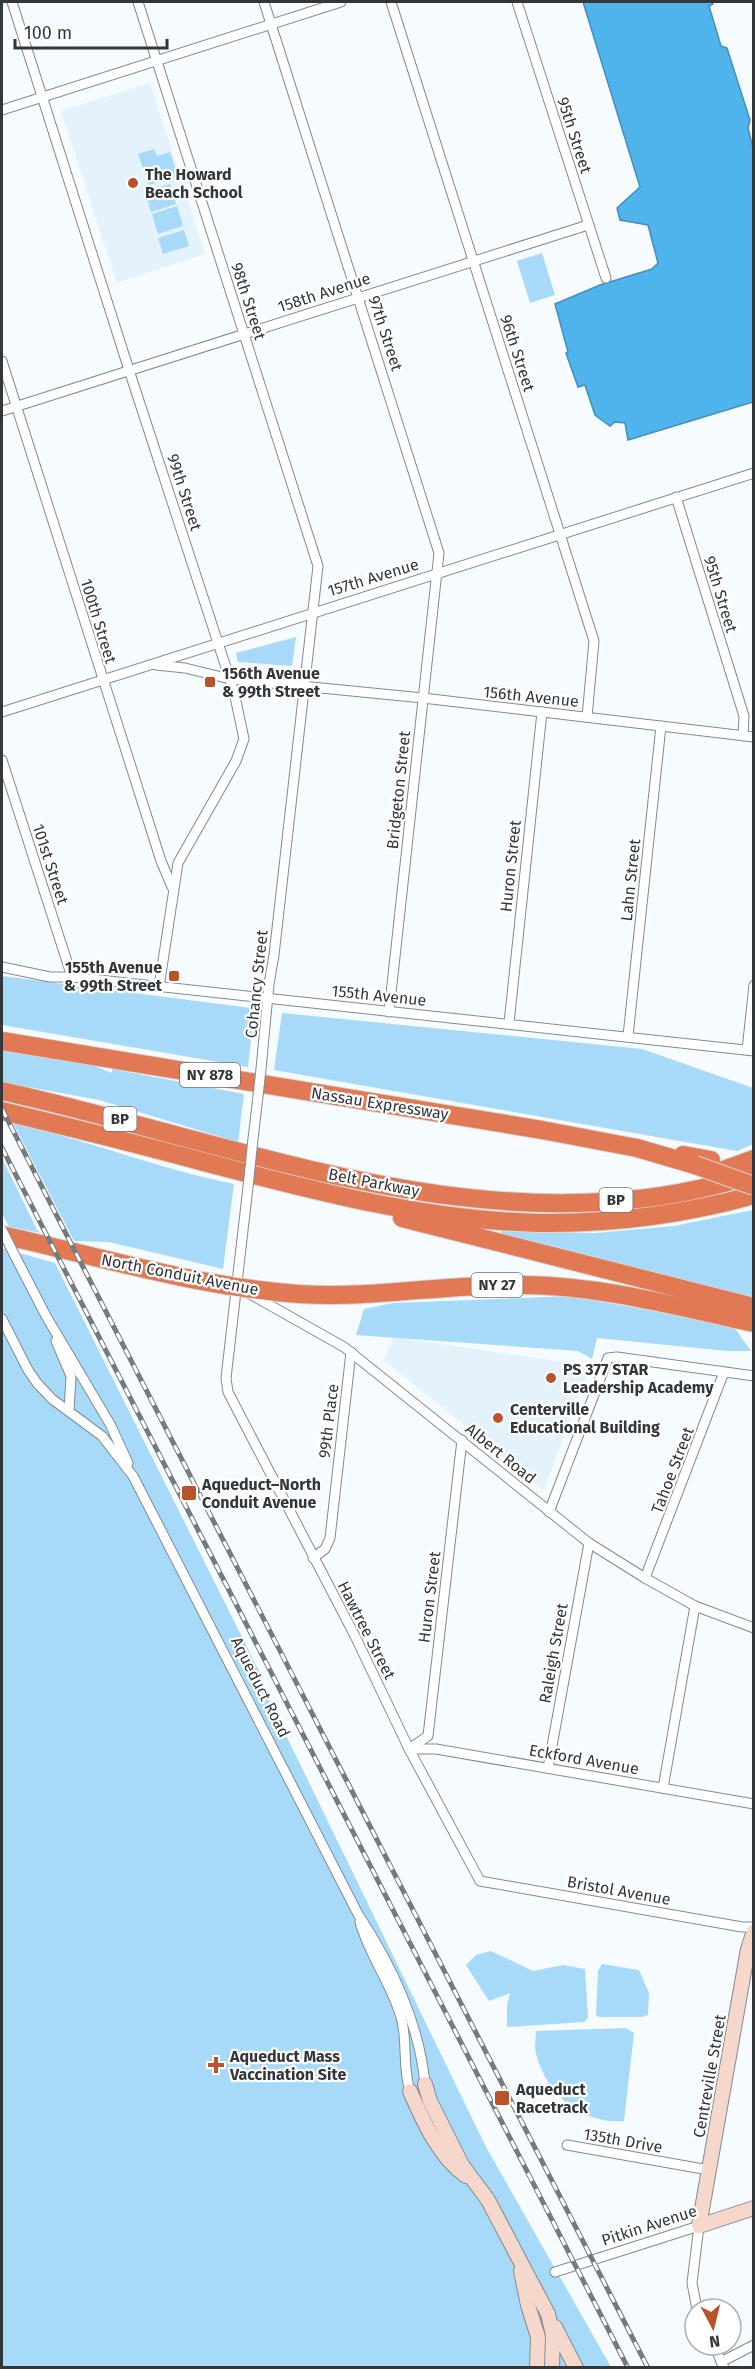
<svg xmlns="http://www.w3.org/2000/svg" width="755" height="2369" font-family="'Fira Sans',sans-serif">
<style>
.built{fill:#e4f2fb}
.green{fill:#a7d9f8}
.water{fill:#4fb4ec;stroke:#478eb7;stroke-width:1.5}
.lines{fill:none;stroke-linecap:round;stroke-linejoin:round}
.street-casing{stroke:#828b91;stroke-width:11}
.secondary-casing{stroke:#828b91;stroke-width:16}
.highway-casing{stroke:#d6d7d8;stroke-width:20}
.street{stroke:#fff;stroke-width:9}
.secondary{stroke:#f6d7cc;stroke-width:14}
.highway{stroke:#e17954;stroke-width:18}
.rail-casing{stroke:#757a7d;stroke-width:5}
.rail{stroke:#fff;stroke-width:3;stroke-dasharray:9;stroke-linecap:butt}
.street-bridge-casing{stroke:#828b91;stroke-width:11;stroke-linecap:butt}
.highway-bridge-casing{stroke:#d6d7d8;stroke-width:20;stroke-linecap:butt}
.street-bridge{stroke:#fff;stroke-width:9}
.highway-bridge{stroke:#e17954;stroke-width:18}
.poi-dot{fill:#ba532c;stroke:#fff;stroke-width:2}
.labels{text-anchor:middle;stroke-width:4.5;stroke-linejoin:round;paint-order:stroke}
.shield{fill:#fff;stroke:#707375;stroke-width:1.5}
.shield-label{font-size:15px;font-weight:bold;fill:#33373a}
.street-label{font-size:16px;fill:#33373a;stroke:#fff}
.poi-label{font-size:16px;font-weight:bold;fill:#33373a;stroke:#fff;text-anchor:start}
</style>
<rect width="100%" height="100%" fill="#f5fbff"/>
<g class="built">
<polygon points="150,83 205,254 117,283 61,111"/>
<polygon points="393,1337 590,1366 544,1490 384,1360"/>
</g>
<g class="green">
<polygon points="154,149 157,156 170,152 178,176 149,185 138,154"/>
<polygon points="170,184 176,204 151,212 145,192"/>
<polygon points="177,206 183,226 158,234 152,214"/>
<polygon points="184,230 189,246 163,254 158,238"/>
<polygon points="542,253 555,295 530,303 517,261"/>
<polygon points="296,637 292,666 238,662 236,653"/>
<polygon points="2,976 251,1008 250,1012 254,1013 248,1067 2,1025"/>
<polygon points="282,1013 642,1049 753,1088 753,1144 737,1151 274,1070"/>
<polygon points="2,1049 89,1064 112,1073 112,1069 244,1094 238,1142 99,1100 2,1082"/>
<path d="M 13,1123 C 87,1140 159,1169 234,1184 L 223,1269 L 109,1242 L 74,1241 Z"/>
<polygon points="2,1158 37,1230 41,1233 9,1227 2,1213"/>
<polygon points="753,1210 753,1301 501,1238 501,1231 596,1233 674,1226"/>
<polygon points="2,1248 55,1263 262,1677 267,1696 486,2147 611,2367 2,2367"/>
<polygon points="572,1296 733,1326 751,1351 727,1351 597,1338 592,1359 578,1351 356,1335 364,1309 393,1303"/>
<polygon points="491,1951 533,1971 563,1965 585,1969 588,2018 584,2022 507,2027 507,2005 510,1993 489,2001 466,1965 476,1955"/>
<polygon points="602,1964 639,1970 649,1993 648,2015 642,2017 599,2017 596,2015 598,1971"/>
<path d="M 626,2028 L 634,2033 L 624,2121 C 581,2124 547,2095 536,2054 C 534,2047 536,2038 536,2031 Z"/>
</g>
<polygon class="water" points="583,2 712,2 713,4 709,6 721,46 727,48 750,120 748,128 753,148 753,402 628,440 625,423 615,422 610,426 595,415 585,385 578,387 566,353 568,352 555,304 600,285 652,269 658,263 648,225 620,220 617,208 640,187"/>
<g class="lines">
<defs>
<g id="street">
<polyline points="12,2 129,370 234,692 244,739 236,761 178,863 159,987"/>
<polyline points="138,2 318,566 274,955 269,984 261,1069"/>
<polyline points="264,2 439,553 389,1012"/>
<polyline points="391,2 594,641 587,717"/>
<polyline points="517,2 606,278"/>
<polyline points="2,110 341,2"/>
<polyline points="2,361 161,861 172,887"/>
<polyline points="2,411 588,225"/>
<polyline points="676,497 744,716 743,736"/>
<polyline points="156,665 185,668 230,679 423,698 754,737"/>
<polyline points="2,712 754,473"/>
<polyline points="2,760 72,977"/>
<polyline points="2,967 50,977 72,977 754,1051"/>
<polyline points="509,1023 542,712"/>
<polyline points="628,1036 661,726"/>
<polyline points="747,1050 754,985"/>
<polyline points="253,1139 258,1096"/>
<polyline points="248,1187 226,1378 228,1392 355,1636 409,1749 480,1881 742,1927 754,1927"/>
<polyline points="14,1254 46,1316 110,1424 128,1463"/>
<polyline points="250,1294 344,1347 589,1543 645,1578 695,1606 754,1628"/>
<path d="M 2,1319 L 28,1370 L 37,1383 L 52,1399 L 102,1436 L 133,1476 L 358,1914 C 392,1966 419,2022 425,2084"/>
<polyline points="56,1341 71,1376 69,1411"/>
<polyline points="549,1512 608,1358 617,1357 754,1376"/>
<polyline points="313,1558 325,1549 330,1538 351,1352"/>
<polyline points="645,1578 724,1372"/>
<polyline points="409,1749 436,1749 754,1804"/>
<polyline points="409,1749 428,1736 462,1440"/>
<polyline points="548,1768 589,1543"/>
<polyline points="663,1788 695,1606"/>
<path d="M 360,1922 C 369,1955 391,1983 401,2017 C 408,2041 402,2067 410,2091"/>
<polyline points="567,2145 709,2170"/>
<polyline points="555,2272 699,2226 692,2283 697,2309"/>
<polyline points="714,2345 724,2368"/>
<polyline points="721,2362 754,2345"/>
</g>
<g id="secondary">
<polyline points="754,1931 748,1949 699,2226 754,2208"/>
<polyline points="425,2084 430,2101 462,2165 488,2200 548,2314 553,2335 552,2368"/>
<path d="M 410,2091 C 423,2121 439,2157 466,2176"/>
<polyline points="521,2271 528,2305 538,2337 537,2368"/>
<polyline points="555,2327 576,2368"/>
</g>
<g id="highway">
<polyline points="2,1041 542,1130 637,1148 695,1165"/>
<path d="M 2,1091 C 246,1145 502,1256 754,1174"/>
<path d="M 2,1111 C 69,1127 137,1144 204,1162 C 314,1191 424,1220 538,1223 C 611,1224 683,1215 754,1195"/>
<polyline points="683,1155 711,1160"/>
<polyline points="718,1172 754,1159"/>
<polyline points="402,1218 754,1307"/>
<path d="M 2,1235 C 100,1257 199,1287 299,1294 C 375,1299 450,1283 526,1285 C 603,1286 679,1307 754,1323"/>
</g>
</defs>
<use href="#street" class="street-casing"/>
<use href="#secondary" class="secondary-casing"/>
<use href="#highway" class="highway-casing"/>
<use href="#street" class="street"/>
<use href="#secondary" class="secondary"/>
<use href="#highway" class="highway"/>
<defs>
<g id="rail">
<polyline points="2,1109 648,2368"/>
<polyline points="2,1148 628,2368"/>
</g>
</defs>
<use href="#rail" class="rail-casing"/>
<use href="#rail" class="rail"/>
<defs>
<g id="street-bridge">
<polyline points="258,1096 261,1069"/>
<polyline points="248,1187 253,1139"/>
<polyline points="2,1230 14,1254"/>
</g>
<polyline id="highway-bridge" points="695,1165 754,1186"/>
</defs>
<use href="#street-bridge" class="street-bridge-casing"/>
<use href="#highway-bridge" class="highway-bridge-casing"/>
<use href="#street-bridge" class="street-bridge"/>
<use href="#highway-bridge" class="highway-bridge"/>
</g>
<g class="poi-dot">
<circle cx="133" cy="183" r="6"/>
<rect x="204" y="676" width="12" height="12" rx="3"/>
<rect x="168" y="970" width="12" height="12" rx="3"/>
<circle cx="551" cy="1378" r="6"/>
<circle cx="498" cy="1418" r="6"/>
<rect x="181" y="1485" width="16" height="16" rx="3"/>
<path d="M213 2056h6v6h6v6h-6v6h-6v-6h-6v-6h6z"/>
<rect x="494" y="2090" width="16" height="16" rx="3"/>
</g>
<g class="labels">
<g class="shield">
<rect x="180" y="1063" width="60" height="24" rx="4.5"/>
<rect x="103.5" y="1107" width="33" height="24" rx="4.5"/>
<rect x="599.5" y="1188" width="33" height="24" rx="4.5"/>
<rect x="471.5" y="1273" width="51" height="24" rx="4.5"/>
</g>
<g class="shield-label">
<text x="210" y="1080">NY 878</text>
<text x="120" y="1124">BP</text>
<text x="616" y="1205">BP</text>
<text x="497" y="1290">NY 27</text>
</g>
<g class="street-label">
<text transform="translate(575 135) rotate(72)" y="6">95th Street</text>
<text transform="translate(324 292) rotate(-18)" y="6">158th Avenue</text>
<text transform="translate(249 301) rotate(72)" y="6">98th Street</text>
<text transform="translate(386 333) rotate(72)" y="6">97th Street</text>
<text transform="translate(518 353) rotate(72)" y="6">96th Street</text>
<text transform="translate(185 492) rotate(72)" y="6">99th Street</text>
<text transform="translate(373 577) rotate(-17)" y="6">157th Avenue</text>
<text transform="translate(721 594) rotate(73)" y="6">95th Street</text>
<text transform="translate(99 621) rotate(73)" y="6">100th Street</text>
<text transform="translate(531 696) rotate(6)" y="6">156th Avenue</text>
<text transform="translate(398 790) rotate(-84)" y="6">Bridgeton Street</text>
<text transform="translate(51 864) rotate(72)" y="6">101st Street</text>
<text transform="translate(510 866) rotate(-84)" y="6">Huron Street</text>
<text transform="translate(630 880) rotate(-84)" y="6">Lahn Street</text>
<text transform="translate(256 984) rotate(-84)" y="6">Cohancy Street</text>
<text transform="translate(379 995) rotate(6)" y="6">155th Avenue</text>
<text transform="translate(380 1103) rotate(9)" y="6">Nassau Expressway</text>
<text transform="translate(374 1182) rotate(11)" y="6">Belt Parkway</text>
<text transform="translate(180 1274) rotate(11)" y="6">North Conduit Avenue</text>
<text transform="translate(328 1421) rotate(-83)" y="6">99th Place</text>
<text transform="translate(501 1453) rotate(39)" y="6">Albert Road</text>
<text transform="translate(672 1470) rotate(-69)" y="6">Tahoe Street</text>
<text transform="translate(429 1597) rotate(-83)" y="6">Huron Street</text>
<text transform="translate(367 1630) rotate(63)" y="6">Hawtree Street</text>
<text transform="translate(553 1653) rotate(-80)" y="6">Raleigh Street</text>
<text transform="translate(261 1687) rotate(63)" y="6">Aqueduct Road</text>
<text transform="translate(584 1759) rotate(10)" y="6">Eckford Avenue</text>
<text transform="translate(619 1890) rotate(10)" y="6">Bristol Avenue</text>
<text transform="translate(709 2076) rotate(-80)" y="6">Centreville Street</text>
<text transform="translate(623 2140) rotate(10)" y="6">135th Drive</text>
<text transform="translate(649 2225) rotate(-18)" y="6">Pitkin Avenue</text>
</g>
<g class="poi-label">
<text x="145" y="180">The Howard<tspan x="145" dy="18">Beach School</tspan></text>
<text x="222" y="679">156th Avenue<tspan x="222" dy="18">&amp; 99th Street</tspan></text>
<text x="162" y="973" text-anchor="end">155th Avenue<tspan x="162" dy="18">&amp; 99th Street</tspan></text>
<text x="563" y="1375">PS 377 STAR<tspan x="563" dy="18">Leadership Academy</tspan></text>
<text x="510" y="1415">Centerville<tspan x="510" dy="18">Educational Building</tspan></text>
<text x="202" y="1490">Aqueduct–North<tspan x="202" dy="18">Conduit Avenue</tspan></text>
<text x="230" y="2062">Aqueduct Mass<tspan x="230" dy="18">Vaccination Site</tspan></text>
<text x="516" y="2095">Aqueduct<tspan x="516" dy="18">Racetrack</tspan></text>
</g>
</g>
<rect width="755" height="2369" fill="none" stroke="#33373a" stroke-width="6"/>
<g transform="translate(713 2327) rotate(173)"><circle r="28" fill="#ffffff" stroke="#adafb0" stroke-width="1.5"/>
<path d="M0-4.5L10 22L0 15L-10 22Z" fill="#ba532c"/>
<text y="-9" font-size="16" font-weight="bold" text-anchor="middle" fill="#33373a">N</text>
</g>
<path d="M15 39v9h152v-9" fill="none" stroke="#33373a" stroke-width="3"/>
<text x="24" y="39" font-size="18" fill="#33373a" stroke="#ffffff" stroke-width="4.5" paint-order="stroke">100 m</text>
</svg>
